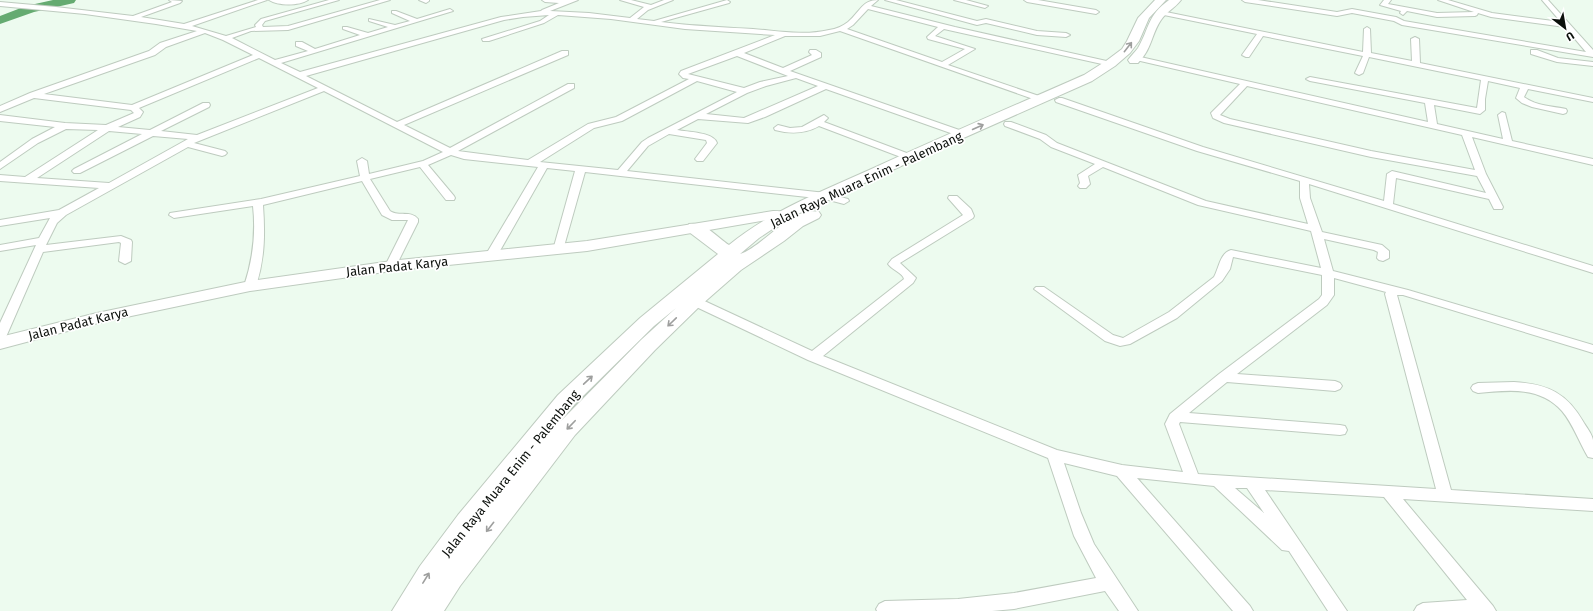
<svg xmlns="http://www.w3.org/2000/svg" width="1593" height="611" font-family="'Fira Sans',sans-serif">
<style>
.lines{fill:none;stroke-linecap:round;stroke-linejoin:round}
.river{fill:#65ab71;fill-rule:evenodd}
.street-casing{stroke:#becbbf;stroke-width:2}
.secondary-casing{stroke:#becbbf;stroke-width:2}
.primary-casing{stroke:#becbbf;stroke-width:2}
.street{fill:#fff;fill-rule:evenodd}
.secondary{fill:#fff;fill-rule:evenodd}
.primary{fill:#fff;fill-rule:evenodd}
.oneway{stroke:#9e9f9e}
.labels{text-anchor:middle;stroke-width:3.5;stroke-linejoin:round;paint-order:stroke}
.street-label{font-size:13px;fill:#0c100c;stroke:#fff}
</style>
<rect width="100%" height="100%" fill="#edfbef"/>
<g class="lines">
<polygon class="river" points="53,0 76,0 74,3 34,12 0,24 0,16 26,6"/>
<defs>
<g id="street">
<path d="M 169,0 L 182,1 L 180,3 L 141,17 L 184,24 L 258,0 L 267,0 L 192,26 L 226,36 L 256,27 L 255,25 L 261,19 L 329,0 L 339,0 L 265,21 L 262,25 L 263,27 L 288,26 L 380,0 L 390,0 L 288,30 L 251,31 L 232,38 L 275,60 L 308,51 L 296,46 L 296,42 L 302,42 L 315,49 L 360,35 L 343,29 L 343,27 L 347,27 L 368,33 L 388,27 L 369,21 L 369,19 L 395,25 L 410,21 L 392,13 L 392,11 L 396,11 L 417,19 L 450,9 L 453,11 L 281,63 L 300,72 L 501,17 L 541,11 L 542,10 L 559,3 L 545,2 L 542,0 L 578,0 L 550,11 L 589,13 L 630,18 L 644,7 L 620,0 L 631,0 L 651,5 L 664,0 L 673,0 L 648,10 L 637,19 L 654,21 L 727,0 L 730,2 L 729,3 L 661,22 C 691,26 722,27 753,29 C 778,31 804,36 829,30 C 836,29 843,26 848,22 C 860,12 862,0 878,0 L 871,6 L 955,27 L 1111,62 L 1115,64 L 1111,66 L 944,29 L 935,36 L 975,49 L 948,65 L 1042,97 L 1043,99 L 1042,101 L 1039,101 L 840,31 L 820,36 L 785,36 L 744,53 L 783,68 L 812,55 L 809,52 L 810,50 L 816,50 L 821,53 L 821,57 L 790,71 L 965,132 L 966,134 L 962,137 L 959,136 L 826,89 L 765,117 L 748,123 L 698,119 L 677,130 C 687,132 714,132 717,143 L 703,161 L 697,161 L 695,159 L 707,143 L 706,140 L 669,134 L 648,146 L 627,171 L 826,193 L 848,199 L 849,201 L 844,204 L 825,199 L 585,172 L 563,250 L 558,253 L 553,250 L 575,171 L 547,168 L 497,256 L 491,259 L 485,256 L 538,167 L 464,159 L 451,155 L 428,165 L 454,196 L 455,198 L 454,200 L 446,200 L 420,167 L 370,179 L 390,211 C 399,217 411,210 418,219 L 418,222 L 395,268 L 387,268 L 385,266 L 408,220 L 392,220 L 382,215 L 362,181 L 263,205 C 265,233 265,258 256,286 L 254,288 L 246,288 L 244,286 C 253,259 256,234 253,206 L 174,218 L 169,215 L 170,213 L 261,199 L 360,176 L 357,161 L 362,158 L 367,161 L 369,174 L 423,161 L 443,152 L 324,91 L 194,143 L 225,151 L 227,153 L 225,155 L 222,156 L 188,147 L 66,215 L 57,223 L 46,245 L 121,236 L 131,240 L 132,242 L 131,261 L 125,264 L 119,261 L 121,243 L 119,242 L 43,252 L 6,337 L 4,340 L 0,341 L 0,323 L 36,245 L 0,251 L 0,245 L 39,238 L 50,218 L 0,226 L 0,220 L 59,210 L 99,188 L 0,181 L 0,175 L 25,177 L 98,130 L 66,129 L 38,143 L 0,169 L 0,162 L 32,139 L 55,127 L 0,121 L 0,115 L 65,123 L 106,125 L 134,113 L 131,110 L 34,98 L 0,112 L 0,106 L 30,93 L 149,51 L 160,43 L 197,31 L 156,24 L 85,14 L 0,6 L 0,2 L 56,7 L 133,16 L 172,2 ZM 868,9 L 938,27 L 927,37 L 928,39 L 965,49 L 942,62 L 847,29 L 853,25 ZM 549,15 L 540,21 L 482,39 L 483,41 L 489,41 L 544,23 L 558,15 L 611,19 L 685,29 L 775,35 L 681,71 L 679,74 L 683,78 L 689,79 L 616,117 L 588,124 L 528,160 L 458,151 L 574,88 L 574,84 L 568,84 L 450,148 L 404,125 L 568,55 L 568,51 L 562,51 L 397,122 L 306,76 L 504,20 L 523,17 ZM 205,33 L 223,40 L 253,55 L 132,105 L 44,94 L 155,55 L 166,47 ZM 737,56 L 788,76 L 760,82 L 744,88 L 688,74 ZM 259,58 L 318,88 L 197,135 L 161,131 L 209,107 L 210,105 L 209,103 L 203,103 L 150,130 L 118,127 L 140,117 L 143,112 L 139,108 ZM 796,78 L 818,86 L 744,118 L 706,114 L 747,93 L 766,86 ZM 697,81 L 737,92 L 648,138 L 642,142 L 618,170 L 540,162 L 594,128 L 622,121 ZM 109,131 L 142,134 L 74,169 L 72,171 L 74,173 L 80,173 L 153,136 L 188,139 L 109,183 L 37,178 Z"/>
<path d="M 269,0 L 308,0 C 299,6 278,6 269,0 Z"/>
<polygon points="419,0 429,0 429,1 426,3"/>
<polygon points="885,0 896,0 977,21 986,19 1037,31 1066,33 1070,35 1066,37 1037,35 986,23 977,25"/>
<polygon points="954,0 966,0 988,6 985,8"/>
<polygon points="1024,0 1038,0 1096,10 1099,12 1096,14 1027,2"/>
<polygon points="1242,0 1258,0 1337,12 1352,9 1396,17 1404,21 1586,52 1565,27 1491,17 1478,13 1477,15 1475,16 1437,17 1407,11 1403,15 1400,13 1401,11 1380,5 1384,0 1391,0 1388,4 1437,13 1474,12 1438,0 1448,0 1492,13 1561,22 1542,0 1548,0 1593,50 1593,57 1402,25 1394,21 1352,13 1337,16 1245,2"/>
<path d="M 1161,11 L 1363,52 L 1364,29 L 1367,27 L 1370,29 L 1371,53 L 1412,61 L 1411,39 L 1415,37 L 1419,39 L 1420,63 L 1593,98 L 1593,102 L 1528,89 L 1524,97 C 1536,106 1552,106 1566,109 L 1567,111 L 1566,113 L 1563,114 L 1532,107 L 1522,103 L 1516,98 L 1520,88 L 1488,81 L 1485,99 L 1485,110 L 1480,114 L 1434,105 L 1437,124 L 1503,139 L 1498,115 L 1502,112 L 1505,113 L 1512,141 L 1593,159 L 1593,165 L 1472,137 L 1486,174 L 1503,207 L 1502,209 L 1494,209 L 1489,199 L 1396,178 L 1393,204 L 1593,266 L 1593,273 L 1309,184 L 1310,198 L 1322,232 L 1382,245 L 1389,251 L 1389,258 L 1383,261 L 1379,260 L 1377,258 L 1378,252 L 1374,250 L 1324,239 L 1333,271 L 1408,290 L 1593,345 L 1593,353 L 1403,295 L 1397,295 L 1451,490 L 1593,499 L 1593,511 L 1403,499 L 1493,606 L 1496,611 L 1414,611 L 1417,606 L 1423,603 L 1467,600 L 1384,497 L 1265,490 L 1347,611 L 1328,611 L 1289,551 L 1282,550 L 1214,486 L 1137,478 L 1250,606 L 1253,611 L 1233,611 L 1117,476 L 1064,463 L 1081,513 L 1094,544 L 1138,611 L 1119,611 L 1105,591 L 1014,609 L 992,611 L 877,611 L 876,609 L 879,604 L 885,601 L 958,599 L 1014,593 L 1096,578 L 1074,536 L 1048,458 L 808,360 L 690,304 L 688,301 L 690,298 L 698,298 L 812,351 L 904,279 C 903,273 892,270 888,264 L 892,259 L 963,215 L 948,198 L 949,196 L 957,196 L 971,209 L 974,216 L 973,218 L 900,263 L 914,276 L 916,278 L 913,283 L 823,356 L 1057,450 L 1122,465 L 1183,472 L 1165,424 L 1170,414 L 1219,374 L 1319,299 L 1322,295 L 1322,275 L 1233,257 L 1230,269 L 1222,281 L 1177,318 L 1130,344 L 1120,346 L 1105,341 L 1034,289 L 1036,287 L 1044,287 L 1113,335 L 1123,338 L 1169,312 L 1214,277 C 1219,268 1220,253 1231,250 L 1321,268 L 1311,231 L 1198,205 L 1103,167 L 1088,176 L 1090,184 L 1086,188 L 1080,188 L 1078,186 L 1080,183 L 1078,175 L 1095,164 L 1051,147 L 1040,139 L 1005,126 L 1004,124 L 1005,122 L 1011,122 L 1046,135 L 1057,143 L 1206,201 L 1308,224 L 1300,198 L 1300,181 L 1197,151 L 1056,102 L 1055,100 L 1059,98 L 1062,98 L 1203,147 L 1384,201 L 1387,174 L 1392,171 L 1486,193 L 1477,176 L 1371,157 L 1224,123 L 1213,118 L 1211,113 L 1240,84 L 1136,60 L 1132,58 L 1136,56 L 1428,122 L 1425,103 L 1310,81 L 1306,79 L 1310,77 L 1477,108 L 1481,80 L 1369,57 L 1363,73 L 1359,75 L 1355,73 L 1363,56 L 1263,36 L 1249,57 L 1246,57 L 1242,55 L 1257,34 L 1159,14 L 1159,12 ZM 1247,86 L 1462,135 L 1475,170 L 1371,151 L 1230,119 L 1220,115 ZM 1334,278 L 1386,292 L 1385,294 L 1436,489 L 1198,474 L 1179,424 L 1180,422 L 1340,435 L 1345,434 L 1347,430 L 1345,426 L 1340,425 L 1189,413 L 1227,382 L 1335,391 L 1340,389 L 1342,386 L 1340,383 L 1335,381 L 1237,374 L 1327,305 L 1334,295 ZM 1235,488 L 1247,488 L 1264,513 Z"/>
<polygon points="1531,50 1537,50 1558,58 1593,62 1593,66 1557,62 1531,54"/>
<path d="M 824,115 L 828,118 L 824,122 L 912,155 L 914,157 L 912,159 L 906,159 L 819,126 C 805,134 790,134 775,130 L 774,128 L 778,125 L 790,128 L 802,127 Z"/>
<path d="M 1514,382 C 1548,384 1567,393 1584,423 C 1587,428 1592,434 1593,440 C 1593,445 1593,453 1593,458 L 1588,457 C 1579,442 1573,424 1562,411 C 1540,386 1508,390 1478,393 L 1473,391 L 1471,388 L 1473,385 L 1478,383 Z"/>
</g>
<path id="secondary" d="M 773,211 C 784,211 798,213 804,222 L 802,225 C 792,228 784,219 773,219 L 587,251 L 399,270 L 250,291 L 98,323 L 0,349 L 0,337 L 97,313 L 250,281 L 399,260 L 587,241 Z"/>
<g id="primary">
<path d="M 1155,0 L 1166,0 L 1149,18 L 1139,41 L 1130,53 L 1115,66 L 1092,81 L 914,160 L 789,218 L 759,238 L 740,254 C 763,247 792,205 819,212 L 821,215 L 819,218 L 803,226 L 784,241 L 741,270 L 701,305 L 655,350 L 575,435 L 460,586 L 444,611 L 392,611 L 420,566 L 458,515 L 558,395 L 640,318 L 718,254 L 689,232 L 687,228 L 689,224 C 704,221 717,237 729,245 C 771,211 818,193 867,171 C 939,138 1011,107 1084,75 L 1106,61 L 1122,49 L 1127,41 L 1138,18 ZM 676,308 L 641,340 L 561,421 L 574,405 L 654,326 Z"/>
<path d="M 1169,0 L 1181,0 C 1175,8 1166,12 1161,20 C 1151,35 1152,49 1138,63 L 1130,63 L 1128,60 C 1131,56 1135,52 1138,48 C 1150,27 1147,16 1169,0 Z"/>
</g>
</defs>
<use href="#street" class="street-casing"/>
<use href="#secondary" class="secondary-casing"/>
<use href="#primary" class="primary-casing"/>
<use href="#street" class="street"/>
<use href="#secondary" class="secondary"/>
<use href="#primary" class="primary"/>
</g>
<defs><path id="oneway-shaft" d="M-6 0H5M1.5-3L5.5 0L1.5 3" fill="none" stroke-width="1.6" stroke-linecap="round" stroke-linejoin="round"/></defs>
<g class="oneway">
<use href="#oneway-shaft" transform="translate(1128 47) rotate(-52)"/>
<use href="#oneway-shaft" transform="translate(978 127) rotate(-24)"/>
<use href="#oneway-shaft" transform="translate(672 322) rotate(136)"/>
<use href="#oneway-shaft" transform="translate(588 380) rotate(-43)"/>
<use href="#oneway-shaft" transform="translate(571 425) rotate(134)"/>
<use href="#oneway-shaft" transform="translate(490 527) rotate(128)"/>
<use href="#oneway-shaft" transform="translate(426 578) rotate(-58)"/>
</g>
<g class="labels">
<g class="street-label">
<text transform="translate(866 179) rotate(-25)" y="5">Jalan Raya Muara Enim - Palembang</text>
<text transform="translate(397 266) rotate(-6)" y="5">Jalan Padat Karya</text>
<text transform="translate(78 323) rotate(-14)" y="5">Jalan Padat Karya</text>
<text transform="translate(510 473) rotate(-51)" y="5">Jalan Raya Muara Enim - Palembang</text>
</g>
</g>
<g transform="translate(1565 28) rotate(149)" stroke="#ffffff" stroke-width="3" paint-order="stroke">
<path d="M0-3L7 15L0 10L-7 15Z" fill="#0c100c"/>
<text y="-6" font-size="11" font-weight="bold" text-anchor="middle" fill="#0c100c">U</text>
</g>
</svg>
